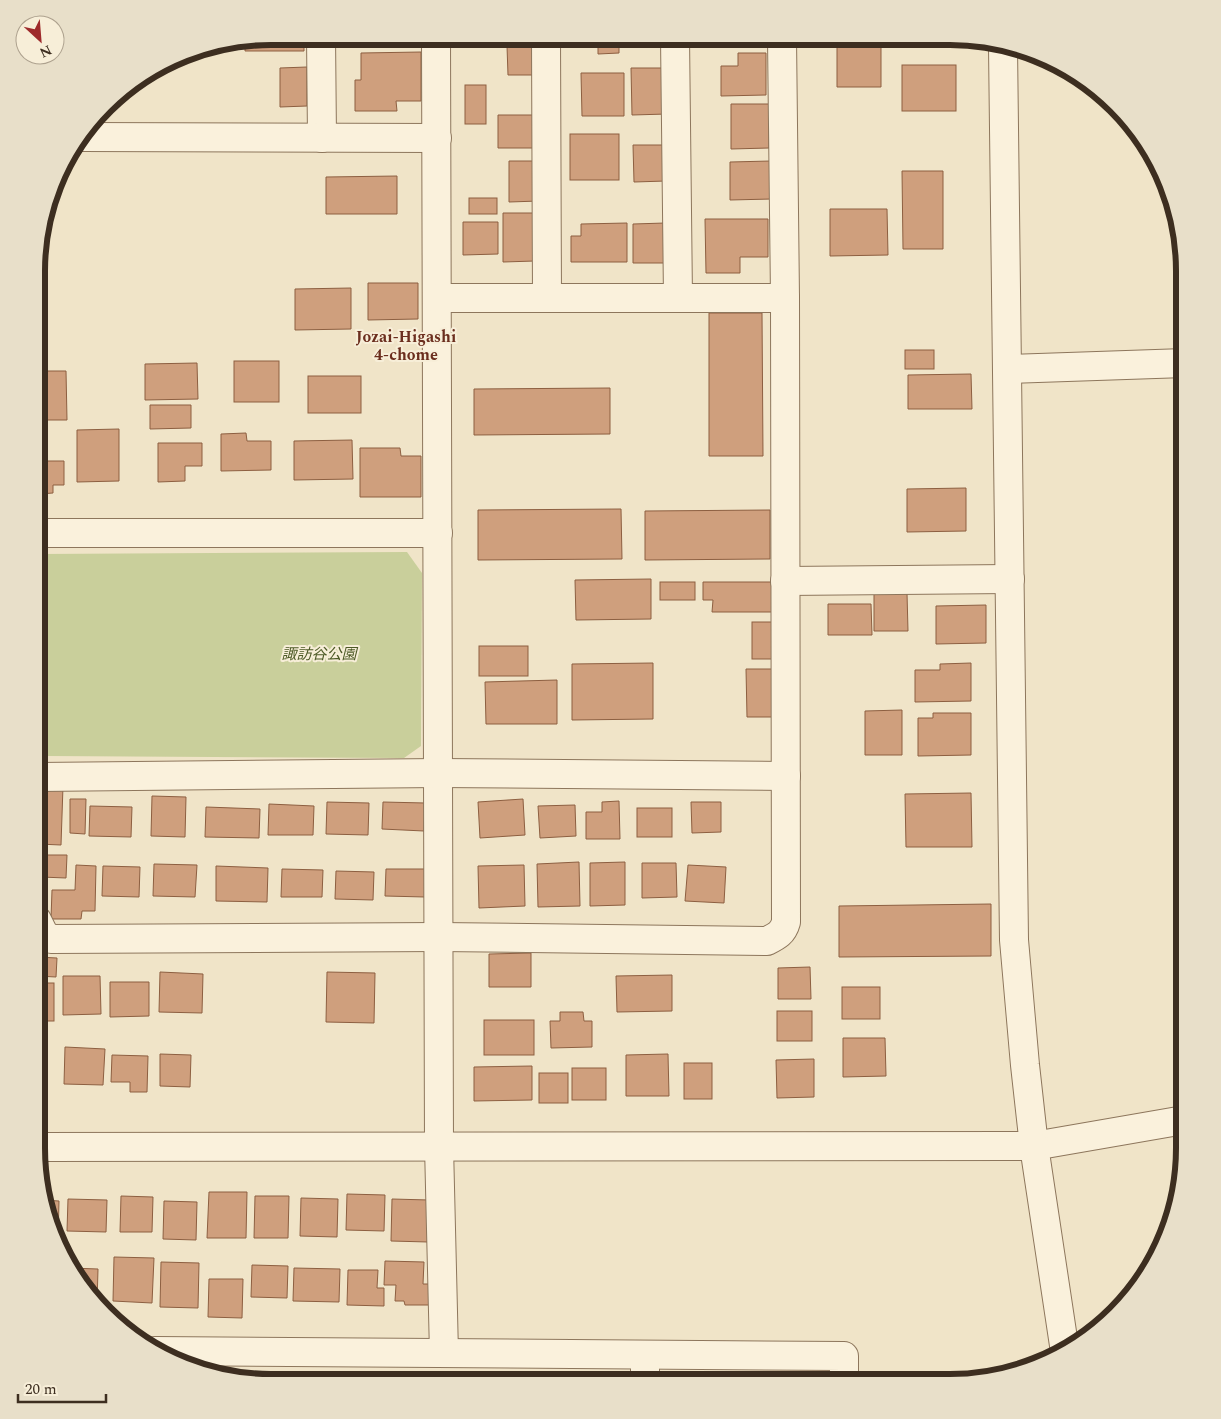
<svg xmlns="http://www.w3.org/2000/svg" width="1221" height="1419" font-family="Spectral,'Noto Sans JP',serif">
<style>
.green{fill:#c9cf9b}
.building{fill:#cf9f7d;stroke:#8d5f41}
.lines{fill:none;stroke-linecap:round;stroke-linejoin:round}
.minor-casing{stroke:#8d765c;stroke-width:30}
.tertiary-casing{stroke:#8d765c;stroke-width:30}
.minor{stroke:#faf1dc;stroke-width:28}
.tertiary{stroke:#faf1dc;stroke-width:28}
.labels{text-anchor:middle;stroke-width:4;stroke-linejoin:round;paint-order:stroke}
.park-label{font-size:15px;font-style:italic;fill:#4d5a26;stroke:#f7eed8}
.neighbourhood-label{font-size:16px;font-weight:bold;fill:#6b2e1e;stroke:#f7eed8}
.rim{fill:none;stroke:#3d2e20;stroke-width:6}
</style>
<rect width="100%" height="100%" fill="#f0e4c8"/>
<polygon class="green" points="407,552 422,573 421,746 404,758 46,756 38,748 39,554"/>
<g class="building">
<polygon points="271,36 304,36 304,51 245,51 245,41"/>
<polygon points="488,37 534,37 534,39 488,40"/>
<polygon points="598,37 619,37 619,53 598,54"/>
<rect x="632" y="37" width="34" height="4"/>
<polygon points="741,38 775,38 775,43 741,44"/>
<polygon points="881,45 881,87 837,87 837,46"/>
<polygon points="507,46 536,46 537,75 508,75"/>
<polygon points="421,52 421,101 396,101 397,111 355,111 355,80 361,80 361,53"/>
<polygon points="738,53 766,53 766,95 721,96 721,66 738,66"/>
<rect x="902" y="65" width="54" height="46"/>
<polygon points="307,67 307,106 280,107 280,68"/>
<polygon points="631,68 667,68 667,114 632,115"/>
<polygon points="581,73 624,73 624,116 582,116"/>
<rect x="465" y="85" width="21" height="39"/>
<polygon points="731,104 769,104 769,148 731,149"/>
<polygon points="498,115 540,115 541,148 498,148"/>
<rect x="570" y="134" width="49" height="46"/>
<polygon points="633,145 666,145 666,181 634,182"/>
<polygon points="509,161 539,161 539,201 509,202"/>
<polygon points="771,161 772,199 730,200 730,162"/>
<polygon points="902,171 943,171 943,249 903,249"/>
<polygon points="397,176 397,214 326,214 326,177"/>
<rect x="469" y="198" width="28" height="16"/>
<polygon points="830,209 887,209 888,255 830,256"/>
<polygon points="503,213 535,213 535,261 503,262"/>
<polygon points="705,219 768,219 768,257 740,257 740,273 706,273"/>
<polygon points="463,222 498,222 498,254 463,255"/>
<polygon points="627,223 627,262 571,262 571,236 581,236 581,224"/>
<polygon points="665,223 666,263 633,263 633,224"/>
<polygon points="368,283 418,283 418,319 368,320"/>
<polygon points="351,288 351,329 295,330 295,289"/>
<polygon points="709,313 762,313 763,456 709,456"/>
<rect x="905" y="350" width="29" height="19"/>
<rect x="234" y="361" width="45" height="41"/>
<polygon points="197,363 198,399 145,400 145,364"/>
<polygon points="40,371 66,371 67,420 40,420"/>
<polygon points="971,374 972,409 908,409 908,375"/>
<rect x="308" y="376" width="53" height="37"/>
<polygon points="610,388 610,434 474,435 474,389"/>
<polygon points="150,405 191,405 191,428 150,429"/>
<polygon points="119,429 119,481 77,482 77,430"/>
<polygon points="246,433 247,441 271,441 271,470 221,471 221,434"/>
<polygon points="352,440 353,479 294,480 294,441"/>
<polygon points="158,443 202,443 202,466 185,466 185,481 158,482"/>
<polygon points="360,448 400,448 401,456 421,456 421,497 360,497"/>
<polygon points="40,461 64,461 64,485 53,485 53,493 39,494"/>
<polygon points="966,488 966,531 907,532 907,489"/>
<polygon points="621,509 622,559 478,560 478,510"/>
<polygon points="770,510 770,559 645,560 645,511"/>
<polygon points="651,579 651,619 576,620 575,580"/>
<rect x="660" y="582" width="35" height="18"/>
<polygon points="703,582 777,582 778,612 712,612 713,600 703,600"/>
<polygon points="874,593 907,593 908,631 874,631"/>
<polygon points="828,604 871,604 872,635 828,635"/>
<polygon points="986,605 986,643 936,644 936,606"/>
<rect x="752" y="622" width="24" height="37"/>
<rect x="479" y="646" width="49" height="30"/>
<polygon points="653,663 653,719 572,720 572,664"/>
<polygon points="971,663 971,701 915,702 915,670 940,670 940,664"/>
<polygon points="746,669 774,669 774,717 747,717"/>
<polygon points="557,680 557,724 486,724 485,682"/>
<polygon points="902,710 902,755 865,755 865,711"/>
<polygon points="933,713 971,713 971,755 918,756 918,718 933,718"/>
<polygon points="40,785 63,786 61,845 38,844"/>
<polygon points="971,793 972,847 906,847 905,794"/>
<polygon points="152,796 186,797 185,837 151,836"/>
<polygon points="70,799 86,799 85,834 70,833"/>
<polygon points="523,799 525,835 480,838 478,802"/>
<polygon points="619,801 620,839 586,839 586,812 602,812 602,802"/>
<polygon points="327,802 369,803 368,835 326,834"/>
<polygon points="383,802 425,803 424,831 382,829"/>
<polygon points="691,802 721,802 721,832 692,833"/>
<polygon points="269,804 314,806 313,835 268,835"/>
<polygon points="575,805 576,836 540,838 538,806"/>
<polygon points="90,806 132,807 131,837 89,836"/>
<polygon points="206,807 260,809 259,838 205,837"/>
<rect x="637" y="808" width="35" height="29"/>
<polygon points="42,855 67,855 66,878 41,877"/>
<polygon points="579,862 580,906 538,907 537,864"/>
<polygon points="625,862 625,905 590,906 590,863"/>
<polygon points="642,863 676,863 677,897 642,898"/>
<polygon points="154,864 197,865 195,897 153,896"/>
<polygon points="76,865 96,866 95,911 82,911 81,919 51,919 52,890 75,890"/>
<polygon points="524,865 525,906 479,908 478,866"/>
<polygon points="688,865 726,867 724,903 685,901"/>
<polygon points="103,866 140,867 139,897 102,896"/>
<polygon points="216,866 268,868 267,902 216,901"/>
<polygon points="282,869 323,870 322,897 281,897"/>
<polygon points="386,869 426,869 425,897 385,896"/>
<polygon points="336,871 374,872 373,900 335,899"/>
<polygon points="991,904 991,956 839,957 839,906"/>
<polygon points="531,953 531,987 489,987 489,954"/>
<polygon points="37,957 57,958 56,977 37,976"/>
<polygon points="810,967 811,999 778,999 778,968"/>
<polygon points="160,972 203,974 202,1013 159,1012"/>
<polygon points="327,972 375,973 374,1023 326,1022"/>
<polygon points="672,975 672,1011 617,1012 616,976"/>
<polygon points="63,976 100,976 101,1014 63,1015"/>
<polygon points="110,982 149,982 149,1016 110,1017"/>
<rect x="37" y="983" width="17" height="38"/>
<rect x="842" y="987" width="38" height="32"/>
<rect x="777" y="1011" width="35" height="30"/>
<polygon points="560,1012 583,1012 584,1021 592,1021 592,1047 551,1048 550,1021 560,1021"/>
<rect x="484" y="1020" width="50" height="35"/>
<polygon points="843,1038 885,1038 886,1076 843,1077"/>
<polygon points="65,1047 105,1049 103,1085 64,1084"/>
<polygon points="160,1054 191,1055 190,1087 160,1086"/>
<polygon points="668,1054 669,1096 626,1096 626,1055"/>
<polygon points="112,1055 148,1056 147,1092 130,1092 130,1082 111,1082"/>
<polygon points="814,1059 814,1097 777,1098 776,1060"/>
<polygon points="37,1060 45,1060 44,1097 37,1097"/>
<rect x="684" y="1063" width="28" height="36"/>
<polygon points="532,1066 532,1100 474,1101 474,1067"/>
<rect x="572" y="1068" width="34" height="32"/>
<rect x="539" y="1073" width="29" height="30"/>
<polygon points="209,1192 247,1192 246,1238 207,1238"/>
<polygon points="347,1194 385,1195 384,1231 346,1230"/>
<polygon points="121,1196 153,1197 152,1232 120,1232"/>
<polygon points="255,1196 289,1196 288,1238 254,1238"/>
<polygon points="301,1198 338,1199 337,1237 300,1236"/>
<polygon points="68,1199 107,1200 106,1232 67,1231"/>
<polygon points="392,1199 429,1200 428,1242 391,1241"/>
<polygon points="43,1200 59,1201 58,1241 44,1209"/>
<polygon points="164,1201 197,1202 196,1240 163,1239"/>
<polygon points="114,1257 154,1258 152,1303 113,1301"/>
<polygon points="385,1261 424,1262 423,1284 434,1284 433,1305 405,1305 404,1301 395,1301 396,1285 384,1285"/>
<polygon points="161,1262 199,1263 198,1308 160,1307"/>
<polygon points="252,1265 288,1266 287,1298 251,1297"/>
<polygon points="70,1268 98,1269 97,1303"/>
<polygon points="294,1268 340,1269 339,1302 293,1301"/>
<polygon points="348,1270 378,1270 377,1288 384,1288 384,1306 347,1305"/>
<polygon points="209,1279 243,1279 242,1318 208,1317"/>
<polygon points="355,1372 387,1373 387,1382 354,1382"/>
<polygon points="318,1379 344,1380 344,1382 318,1382"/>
</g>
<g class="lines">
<defs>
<g id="minor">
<polyline points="321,36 322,138"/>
<polyline points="436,37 439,1146 444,1353"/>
<polyline points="546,37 547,298"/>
<polyline points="675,37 678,298"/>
<polyline points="82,137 437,138"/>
<polyline points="437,298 785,298"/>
<polyline points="1007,369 1185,363"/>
<polyline points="39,533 438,533"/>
<polyline points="785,581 1010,579"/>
<polyline points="38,777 439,773 786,776"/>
<path d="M 37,920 L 44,934 L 51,939 L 439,937 L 767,941 C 777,936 783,933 786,922 L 785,298 L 782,38"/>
<polyline points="1034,1146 1184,1120"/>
<polyline points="155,1351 844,1356 844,1382"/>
<polyline points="645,1382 645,1355"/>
</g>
<g id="tertiary">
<polyline points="1003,47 1014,940 1025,1065 1034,1146 1065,1352"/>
<polyline points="36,1147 1034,1146"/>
</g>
</defs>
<use href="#minor" class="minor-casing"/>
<use href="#tertiary" class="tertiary-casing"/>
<use href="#minor" class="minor"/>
<use href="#tertiary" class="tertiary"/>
</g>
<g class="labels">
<g class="park-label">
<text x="319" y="659">諏訪谷公園</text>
</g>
<g class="neighbourhood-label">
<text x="406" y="342">Jozai-Higashi<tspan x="406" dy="18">4-chome</tspan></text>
</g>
</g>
<path d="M0 0H1221V1419H0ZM271 45H950A226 226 0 0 1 1176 271V1148A226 226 0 0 1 950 1374H271A226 226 0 0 1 45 1148V271A226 226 0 0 1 271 45Z" fill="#e8dfc9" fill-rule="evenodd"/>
<path class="rim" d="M271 45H950A226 226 0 0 1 1176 271V1148A226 226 0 0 1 950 1374H271A226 226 0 0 1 45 1148V271A226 226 0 0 1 271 45Z"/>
<g transform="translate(40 40) rotate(154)"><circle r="24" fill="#f7eed8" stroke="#ada18e"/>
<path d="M0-4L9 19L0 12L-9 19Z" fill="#9e2a2b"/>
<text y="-8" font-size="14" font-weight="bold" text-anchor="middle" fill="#3d2e20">N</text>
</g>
<path d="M18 1394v8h88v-8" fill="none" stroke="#3d2e20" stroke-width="2.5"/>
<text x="25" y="1394" font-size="15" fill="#3d2e20" stroke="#f7eed8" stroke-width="4" paint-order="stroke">20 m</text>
</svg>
